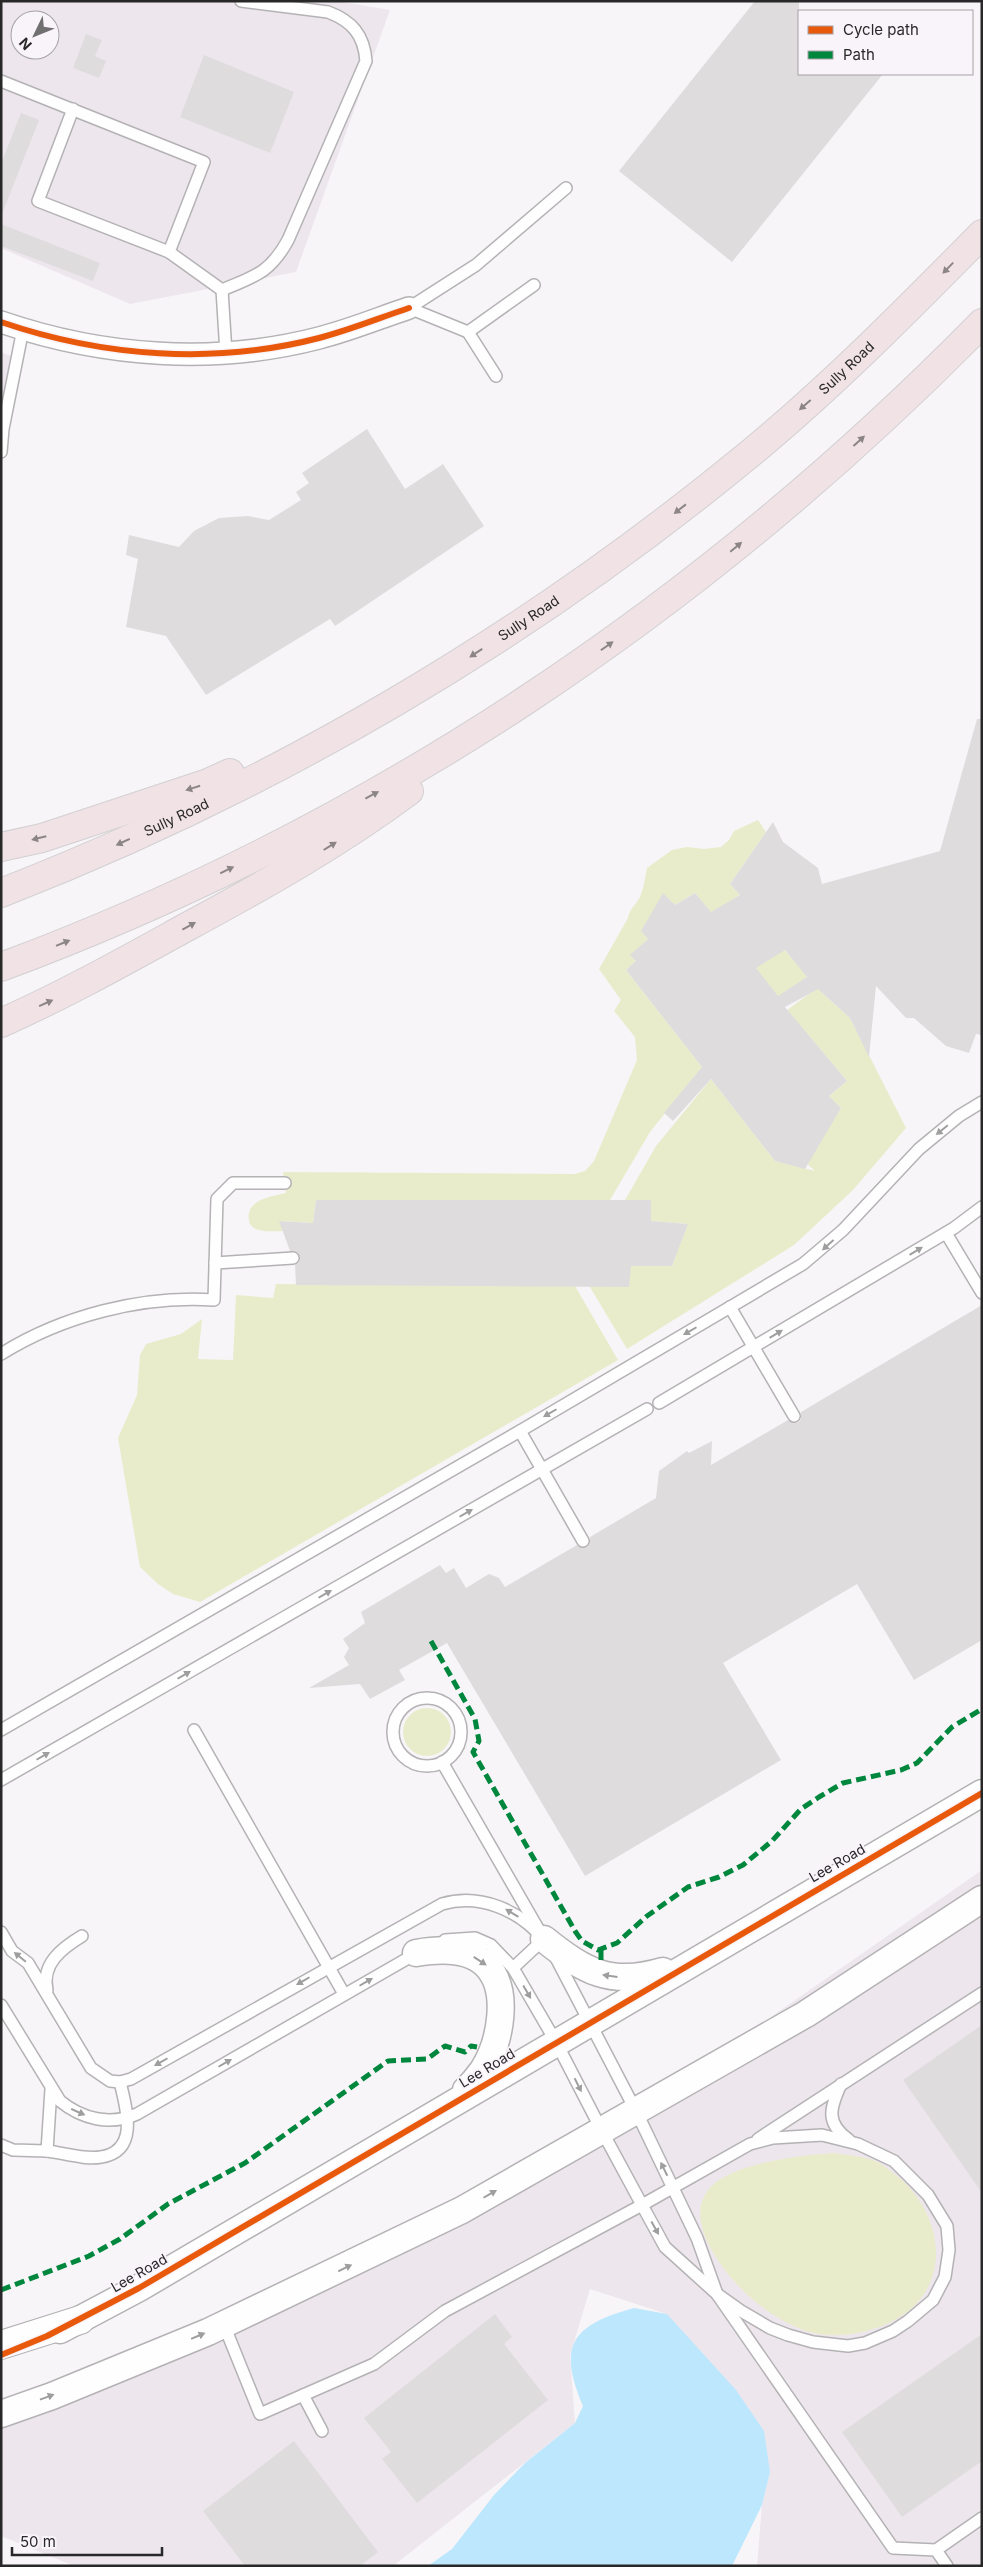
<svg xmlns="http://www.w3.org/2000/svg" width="983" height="2567" font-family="Inter,sans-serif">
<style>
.built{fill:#ede6ed;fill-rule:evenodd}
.green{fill:#e9eccb}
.water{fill:#bce7fd}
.building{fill:#dfdcde;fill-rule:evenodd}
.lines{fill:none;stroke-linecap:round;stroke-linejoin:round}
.service-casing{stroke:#b4b2b4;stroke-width:14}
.minor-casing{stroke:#b4b2b4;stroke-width:24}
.tertiary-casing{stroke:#b4b2b4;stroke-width:29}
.secondary-casing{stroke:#b4b2b4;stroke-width:30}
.motorway-casing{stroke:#d2d0d2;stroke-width:30}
.service{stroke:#fefefe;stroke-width:11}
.minor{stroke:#fefefe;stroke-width:21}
.tertiary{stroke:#fefefe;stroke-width:26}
.secondary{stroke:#fefefe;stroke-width:28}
.motorway{stroke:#f0e2e5;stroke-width:28}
.quiet{stroke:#00873e;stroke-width:5;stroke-dasharray:10 5;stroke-linecap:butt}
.cycleway-casing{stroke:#f9f4f9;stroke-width:9}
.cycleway{stroke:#e8590c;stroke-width:6}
.oneway{fill:#8c8587}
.oneway2{fill:#9e9e9e}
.labels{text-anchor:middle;stroke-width:4;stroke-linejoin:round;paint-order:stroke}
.street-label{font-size:14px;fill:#292829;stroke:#f9f4f9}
</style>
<rect width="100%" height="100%" fill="#f8f5f8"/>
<g class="built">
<path d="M 1,1 L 337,1 L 390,10 L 296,272 L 130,304 L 1,248 ZM 20,20 L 50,20 L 50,50 L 20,50 Z"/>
<polygon points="1,352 14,357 1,467"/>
<polygon points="982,1870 982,2566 757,2566 762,2505 770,2472 667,2314 590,2289 570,2355 575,2423 393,2566 74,2566 1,2536 1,2420 636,2111"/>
</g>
<g class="green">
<path d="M 758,820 L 766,832 L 730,884 L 740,895 L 732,900 L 810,975 L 779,998 L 695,893 L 675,905 L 663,894 L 648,939 L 631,955 L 636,961 L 626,970 L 702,1067 L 650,1132 L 610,1200 L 316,1200 L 313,1223 L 280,1221 L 283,1231 C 276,1231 266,1232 259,1230 C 254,1229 249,1225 249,1220 C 245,1200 272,1196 286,1193 L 283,1172 L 575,1174 L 585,1171 L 594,1161 L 637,1060 L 635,1037 L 614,1011 L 621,1000 L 599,969 L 628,918 C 630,908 636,905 640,897 C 644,887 645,878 647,868 L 672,850 L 687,847 L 704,849 L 721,847 L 729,840 L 734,831 Z"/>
<polygon points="817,988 850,1018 906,1128 853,1190 794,1245 627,1349 590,1287 631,1266 672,1266 687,1224 651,1221 625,1200 656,1146 711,1079 775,1161 815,1171 805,1162 841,1108 829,1096 847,1081 787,1010"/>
<polygon points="276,1284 575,1286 618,1360 200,1602 173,1594 158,1584 140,1567 118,1438 137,1395 140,1355 146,1344 181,1334 202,1319 198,1359 233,1360 236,1295 273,1298"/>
<circle cx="427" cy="1732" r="24"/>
<path d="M 834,2153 C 847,2155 862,2156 875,2161 C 881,2163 888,2169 893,2173 C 936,2204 954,2268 913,2307 C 885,2333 830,2344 796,2327 C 783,2321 768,2312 757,2303 C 730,2281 680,2223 709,2189 C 731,2163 802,2155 834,2153 Z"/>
</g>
<path class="water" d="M 634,2308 L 667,2314 L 736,2390 L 764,2431 L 770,2472 L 762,2505 L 732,2566 L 428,2566 L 452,2549 L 494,2495 L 525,2463 L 575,2423 L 583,2406 C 557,2345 572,2325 634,2308 Z"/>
<g class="building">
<polygon points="755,1 799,1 799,74 883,74 732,262 619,171"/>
<polygon points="86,34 102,40 95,56 106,61 99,78 73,68"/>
<polygon points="204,55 294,92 270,153 180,117"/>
<polygon points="21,113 39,120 2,214 1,164"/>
<polygon points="1,224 100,263 93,281 1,246"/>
<polygon points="367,429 405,489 443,464 484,526 335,626 330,619 206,695 166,636 126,627 138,559 126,555 129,535 179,547 194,531 219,518 248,516 269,520 301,500 296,492 309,483 302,473"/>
<path d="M 977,719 L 982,719 L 982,1035 L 976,1034 L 969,1053 L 946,1046 L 914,1018 L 906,1018 L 876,986 L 869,1057 L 850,1018 L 818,989 L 785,1007 L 847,1081 L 829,1096 L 841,1108 L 805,1169 L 775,1161 L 711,1079 L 673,1121 L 664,1113 L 702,1067 L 626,970 L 636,961 L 630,955 L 648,939 L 641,931 L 663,893 L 675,905 L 695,893 L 711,912 L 740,895 L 730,884 L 773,822 L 783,842 L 818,868 L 822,884 L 940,851 ZM 785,950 L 807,977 L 778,996 L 756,968 Z"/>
<polygon points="316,1200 651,1200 651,1221 688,1224 672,1266 631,1266 629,1287 296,1285 295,1265 299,1262 300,1257 297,1252 290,1251 279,1221 313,1223"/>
<polygon points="982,1305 982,1640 914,1680 857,1584 723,1663 781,1760 585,1876 447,1643 399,1670 405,1680 370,1699 360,1684 309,1688 349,1665 344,1657 349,1648 343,1639 365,1623 361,1612 440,1565 446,1573 454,1568 466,1588 489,1574 499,1578 505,1587 577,1545 582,1548 587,1547 590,1542 590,1537 656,1498 659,1471 687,1451 689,1453 712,1441 711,1465 788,1420 797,1423 801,1419 801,1412"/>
<polygon points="982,2025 982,2193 903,2080"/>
<polygon points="495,2314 512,2337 504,2344 548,2400 417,2503 382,2459 391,2452 364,2418"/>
<polygon points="982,2334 982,2461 902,2517 842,2432"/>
<polygon points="294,2441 378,2552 360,2566 245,2566 203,2511"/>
</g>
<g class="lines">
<defs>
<g id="service">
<polyline points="1,81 204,162 169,252 222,290"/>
<polyline points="73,109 38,201 169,252"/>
<path d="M 222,290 C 255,276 270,273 288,240 L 366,61 C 364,35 352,21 328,12 L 241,1"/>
<polyline points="222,290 226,353"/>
<polyline points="409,308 476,265 566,188"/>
<polyline points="409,308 468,332 534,285"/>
<polyline points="468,332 496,376"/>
<polyline points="1,452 3,429 23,329"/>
<polyline points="946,1233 982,1293"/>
<polyline points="215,1263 293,1258"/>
<polyline points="730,1307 794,1416"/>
<path d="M 1,1354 C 62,1316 142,1295 214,1300 L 217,1199 L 233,1183 L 285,1183"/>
<polyline points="659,1403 954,1228 982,1207"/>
<polyline points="520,1431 583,1541"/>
<circle cx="427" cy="1732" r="34"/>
<polyline points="1,1730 520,1431 803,1264 843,1230 919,1149 959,1116 982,1102"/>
<polyline points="194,1730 344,1994"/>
<polyline points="442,1762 544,1939 513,1968"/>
<polyline points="1,1780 647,1409"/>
<path d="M 1,1932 L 12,1951 L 28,1963 L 91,2068 L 110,2081 L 120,2082 L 131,2079 L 442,1904 C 480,1893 520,1910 545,1941"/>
<polyline points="555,1956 636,2111 697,2238 717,2294 893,2548 936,2550 982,2518"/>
<path d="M 47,1990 C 41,1964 62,1948 82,1936"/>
<path d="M 1,2005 L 60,2101 C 82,2119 110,2126 137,2114 L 417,1953"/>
<path d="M 841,2084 C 830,2108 825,2123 849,2140"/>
<polyline points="758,2139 982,1993"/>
<polyline points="1,2145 13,2150 47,2151 51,2089"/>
<path d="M 47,2151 C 64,2153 85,2160 101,2157 C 140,2151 126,2107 120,2082"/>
<polyline points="224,2325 260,2414 374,2364 445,2311 642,2205 750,2144 773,2138 822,2135 858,2144 894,2161 928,2195 947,2226 949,2250 945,2277 933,2300 908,2321 893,2331 865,2343 848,2346 813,2342 788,2335 770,2328 741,2311 717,2294 665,2247 642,2205 602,2131 556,2042 513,1968 491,1945 475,1938 445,1940"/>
<polyline points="303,2395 322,2431"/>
<polyline points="936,2550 947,2566"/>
</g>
<path id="minor" d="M 1,322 C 103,357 215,365 319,338 C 350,330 379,318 409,308"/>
<g id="tertiary">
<path d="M 544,1939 C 584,1971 610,1987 663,1971"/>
<path d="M 416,1953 C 439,1949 468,1947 486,1965 C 511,1990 500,2043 483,2070 C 478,2077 472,2084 466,2090"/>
<polyline points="60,2330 139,2288 982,1793"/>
<polyline points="1,2414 52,2396 208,2332 462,2210 806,2014 982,1899"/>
</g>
<polyline id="secondary" points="1,2345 80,2320"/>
<g id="motorway">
<polyline points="1,847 42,838 208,783 230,773"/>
<path id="s1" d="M 1,893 C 273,787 527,638 752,452 C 833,385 908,309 982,234"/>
<path d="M 1,967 C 375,828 703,607 982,323"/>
<path d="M 1,1023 C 64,995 123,962 183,929 C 261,887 338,844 409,791"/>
</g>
</defs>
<use href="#service" class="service-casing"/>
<use href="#minor" class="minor-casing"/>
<use href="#tertiary" class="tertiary-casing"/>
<use href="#secondary" class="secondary-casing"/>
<use href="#motorway" class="motorway-casing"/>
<use href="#service" class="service"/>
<use href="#minor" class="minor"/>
<use href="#tertiary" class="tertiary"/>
<use href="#secondary" class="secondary"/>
<use href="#motorway" class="motorway"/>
<g class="quiet">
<polyline points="431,1641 475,1719 479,1741 473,1752 575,1931 582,1941 598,1950 617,1943 647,1916 688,1887 719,1877 743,1865 772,1841 801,1809 819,1797 843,1783 901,1770 917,1763 952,1727 982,1709"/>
<polyline points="601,1950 601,1962"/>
<polyline points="1,2290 89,2256 120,2239 168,2204 245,2163 388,2061 427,2059 445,2046 465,2052 471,2046 477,2047"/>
</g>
<defs>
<g id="cycleway">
<path d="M 1,322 C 103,357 215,365 319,338 C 350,330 379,318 409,308"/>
<polyline points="1,2355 47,2336 139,2288 982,1793"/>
</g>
</defs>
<use href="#cycleway" class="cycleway-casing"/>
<use href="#cycleway" class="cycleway"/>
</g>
<defs><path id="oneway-solid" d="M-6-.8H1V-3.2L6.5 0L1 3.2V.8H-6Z" transform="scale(1.25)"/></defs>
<g class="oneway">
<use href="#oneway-solid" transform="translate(948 268) rotate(134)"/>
<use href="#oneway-solid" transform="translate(805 405) rotate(139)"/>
<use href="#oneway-solid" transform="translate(859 441) rotate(-42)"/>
<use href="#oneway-solid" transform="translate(680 509) rotate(142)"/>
<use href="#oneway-solid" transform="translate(736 547) rotate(-40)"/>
<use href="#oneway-solid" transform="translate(607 646) rotate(-35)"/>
<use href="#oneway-solid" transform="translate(476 653) rotate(147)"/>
<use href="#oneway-solid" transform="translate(193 788) rotate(162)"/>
<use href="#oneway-solid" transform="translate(372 795) rotate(-28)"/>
<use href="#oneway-solid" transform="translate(39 838) rotate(166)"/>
<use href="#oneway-solid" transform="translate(123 842) rotate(155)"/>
<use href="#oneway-solid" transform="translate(330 846) rotate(-32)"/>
<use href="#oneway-solid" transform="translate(227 870) rotate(-26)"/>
<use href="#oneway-solid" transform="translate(189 926) rotate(-29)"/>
<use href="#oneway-solid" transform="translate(63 943) rotate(-22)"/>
<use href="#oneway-solid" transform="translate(46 1003) rotate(-24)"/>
</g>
<g class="oneway2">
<use href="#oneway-solid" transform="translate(942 1130) rotate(141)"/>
<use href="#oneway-solid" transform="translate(828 1245) rotate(138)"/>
<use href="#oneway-solid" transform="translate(916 1251) rotate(-31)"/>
<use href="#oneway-solid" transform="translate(690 1331) rotate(150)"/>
<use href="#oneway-solid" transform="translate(776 1334) rotate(-31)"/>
<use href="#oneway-solid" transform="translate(550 1413) rotate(150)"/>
<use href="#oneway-solid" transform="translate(466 1513) rotate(-30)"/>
<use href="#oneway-solid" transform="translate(325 1594) rotate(-30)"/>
<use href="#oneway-solid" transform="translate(184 1675) rotate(-30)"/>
<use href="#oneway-solid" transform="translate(43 1756) rotate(-30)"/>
<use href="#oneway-solid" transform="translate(512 1913) rotate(-149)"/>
<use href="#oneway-solid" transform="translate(20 1957) rotate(-141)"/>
<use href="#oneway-solid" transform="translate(480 1961) rotate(33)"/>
<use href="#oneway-solid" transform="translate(610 1976) rotate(-172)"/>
<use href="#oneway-solid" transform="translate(303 1981) rotate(150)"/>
<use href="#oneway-solid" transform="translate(366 1982) rotate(-30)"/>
<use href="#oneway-solid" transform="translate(527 1992) rotate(60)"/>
<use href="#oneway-solid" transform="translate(161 2062) rotate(150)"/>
<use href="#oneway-solid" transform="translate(225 2063) rotate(-30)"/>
<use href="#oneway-solid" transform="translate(578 2085) rotate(63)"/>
<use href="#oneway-solid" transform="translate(78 2112) rotate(24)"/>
<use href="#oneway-solid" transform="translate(664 2169) rotate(-116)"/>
<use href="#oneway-solid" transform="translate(490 2194) rotate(-30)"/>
<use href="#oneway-solid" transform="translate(655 2228) rotate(61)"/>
<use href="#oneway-solid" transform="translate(345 2268) rotate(-26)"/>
<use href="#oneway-solid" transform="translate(198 2336) rotate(-23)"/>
<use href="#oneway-solid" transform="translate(47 2397) rotate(-20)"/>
</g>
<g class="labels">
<g class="street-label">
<text dy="5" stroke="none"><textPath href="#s1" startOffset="1001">Sully Road</textPath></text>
<text dy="5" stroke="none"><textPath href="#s1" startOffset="596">Sully Road</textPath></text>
<text dy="5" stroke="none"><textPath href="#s1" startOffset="191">Sully Road</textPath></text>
<text transform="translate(837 1863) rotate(-30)" y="5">Lee Road</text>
<text transform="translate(487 2068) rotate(-31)" y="5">Lee Road</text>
<text transform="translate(139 2273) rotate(-30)" y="5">Lee Road</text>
</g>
</g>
<rect width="983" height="2567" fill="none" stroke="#292829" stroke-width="5"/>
<rect x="798" y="10" width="175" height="65" fill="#f9f4f9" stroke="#a6a2a6"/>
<rect x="808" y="26" width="25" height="8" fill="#e8590c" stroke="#a6a2a6"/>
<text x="843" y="35" font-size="15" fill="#292829">Cycle path</text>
<rect x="808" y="51" width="25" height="8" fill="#00873e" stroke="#a6a2a6"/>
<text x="843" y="60" font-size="15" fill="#292829">Path</text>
<g transform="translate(35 35) rotate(227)"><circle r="24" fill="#f9f4f9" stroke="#a6a2a6"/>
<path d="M0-4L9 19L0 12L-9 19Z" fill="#717071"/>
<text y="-8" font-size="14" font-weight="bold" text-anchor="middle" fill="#292829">N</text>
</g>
<path d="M12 2547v8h150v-8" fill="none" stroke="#292829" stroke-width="2.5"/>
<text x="20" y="2547" font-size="15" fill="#292829" stroke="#f9f4f9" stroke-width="4" paint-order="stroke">50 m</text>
</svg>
